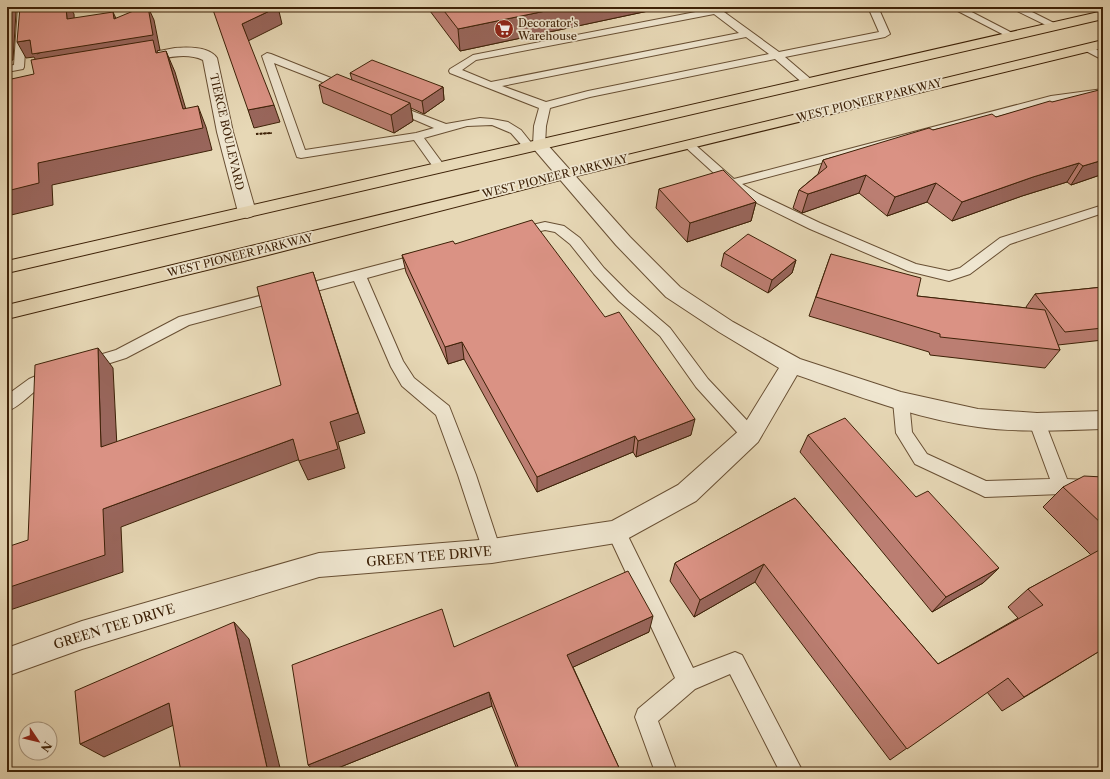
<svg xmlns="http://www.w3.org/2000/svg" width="1110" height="779" font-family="'Libre Caslon Text',serif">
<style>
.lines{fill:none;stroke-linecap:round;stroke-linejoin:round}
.service-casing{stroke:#684f33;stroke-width:2}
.minor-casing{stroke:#684f33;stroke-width:2}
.primary-casing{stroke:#3d2107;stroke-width:2}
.path-far1{stroke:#3d2107;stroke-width:1.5;stroke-dasharray:2 1.5;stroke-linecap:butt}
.path{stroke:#3d2107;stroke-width:2;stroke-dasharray:2.5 1.5;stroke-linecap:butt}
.service{fill:#efe6d0;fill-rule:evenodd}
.minor{fill:#efe6d0;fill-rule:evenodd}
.primary{fill:#e7d8b6;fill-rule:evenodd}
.wall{fill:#bb7e72;stroke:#3d2107}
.shaded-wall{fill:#99665c;stroke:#3d2107}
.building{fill:#da9284;stroke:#3d2107}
.labels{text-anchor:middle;stroke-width:3.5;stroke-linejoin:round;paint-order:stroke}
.far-poi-label{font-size:11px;fill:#3d2107;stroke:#efe6d0;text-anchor:start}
.far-street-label{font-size:11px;fill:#3d2107;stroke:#efe6d0}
.street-label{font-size:13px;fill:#3d2107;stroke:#efe6d0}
</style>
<rect width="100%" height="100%" fill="#e7d8b6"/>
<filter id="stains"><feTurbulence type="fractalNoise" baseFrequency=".005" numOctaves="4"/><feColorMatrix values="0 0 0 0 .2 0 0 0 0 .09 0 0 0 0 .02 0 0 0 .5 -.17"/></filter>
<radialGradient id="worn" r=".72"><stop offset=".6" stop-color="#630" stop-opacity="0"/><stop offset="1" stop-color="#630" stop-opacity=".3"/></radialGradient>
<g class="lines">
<defs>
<g id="service">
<polygon points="18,7 28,7 24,67 23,69 7,72 7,66 14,65"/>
<path d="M 710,7 L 745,7 L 743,9 L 724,12 L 779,52 L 879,32 L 868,7 L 878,7 L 890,34 L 885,37 L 785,57 L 813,81 L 814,83 L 809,86 L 805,85 L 775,59 L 590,97 L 550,108 L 546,126 L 545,145 L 539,149 L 535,147 L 529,151 L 525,149 L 511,133 L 492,125 L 467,126 L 424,138 L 446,168 L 440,172 L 436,171 L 414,140 L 301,158 L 297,157 L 262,56 L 267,53 L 271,54 L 351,86 L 352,88 L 347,91 L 343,90 L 274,63 L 305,150 L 416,133 L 434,128 L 387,108 L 385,106 L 391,103 L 446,124 L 480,118 L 492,119 L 508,122 L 521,130 L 533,145 L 534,126 L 539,108 L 450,73 L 449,71 L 450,69 L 473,55 L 711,9 ZM 714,14 L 739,33 L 491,82 L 462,70 L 476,60 ZM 746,37 L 769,54 L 588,91 L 546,102 L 502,86 Z"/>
<polygon points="950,7 962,7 1018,36 1013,39 1010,38"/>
<polygon points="1009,7 1022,7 1060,26 1058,28 1052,28"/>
<polygon points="1088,45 1103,53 1103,60 1084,50 1083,48 1084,46"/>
<polygon points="1103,89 1103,95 1051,102 742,184 759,194 820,223 916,264 949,271 960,268 1000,238 1103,205 1103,213 1010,244 970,274 949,281 908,271 810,229 751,200 728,186 682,144 684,142 692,142 734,179 1051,96"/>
<polygon points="545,222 564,226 580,238 604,268 629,293 670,328 708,379 756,430 758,435 756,440 750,442 744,440 696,387 660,336 619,301 594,274 570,244 555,232 545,230 516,237 511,236 509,233 511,230"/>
<polygon points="424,253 429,255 431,258 429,261 367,278 403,361 414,378 449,406 451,411 476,475 501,551 499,557 492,560 485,557 483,551 458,475 436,415 402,386 391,367 354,281 189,325 126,358 85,371 79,369 77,365 79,361 116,350 179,317"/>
<path d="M 54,368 L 60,370 L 62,374 C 58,381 45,384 38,389 C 28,396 18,408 7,411 L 7,395 L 29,379 Z"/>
<polygon points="901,395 907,396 909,401 912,432 927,454 986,481 1050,479 1029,422 1031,417 1037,415 1043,417 1067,479 1103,481 1103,497 1061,494 985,497 979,494 915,464 896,433 893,401 895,396"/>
<polygon points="616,524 623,526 693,668 735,652 742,655 803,772 780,772 730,674 695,689 658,721 677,772 655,772 635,717 638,709 675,678 607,532 609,526"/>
</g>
<g id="minor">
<path d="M 175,48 C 187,47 209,46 217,58 L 233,132 L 256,212 L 253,216 L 247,218 L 241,216 L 238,212 L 217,132 L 203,60 C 184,51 159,60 138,63 L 133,62 L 131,59 L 133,56 L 138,55 Z"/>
<path d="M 539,140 L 545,142 L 630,237 L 680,287 L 733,322 L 800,359 L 901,392 L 978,409 L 1037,413 L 1103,411 L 1103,429 C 1062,430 1020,433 978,427 C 917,419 855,395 797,375 L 758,442 L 696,501 L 625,540 L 616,543 L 492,563 L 319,577 L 82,649 L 7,676 L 7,648 L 82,621 L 319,553 L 492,539 L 612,521 L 678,485 L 742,428 L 779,368 L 719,332 L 666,297 L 616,245 L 533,148 L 531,145 L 533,142 Z"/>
</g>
<g id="primary">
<polygon points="1103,11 1103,19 7,273 7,261"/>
<polygon points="1103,40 1103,48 568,178 268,255 7,319 7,305"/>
</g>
</defs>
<use href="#service" class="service-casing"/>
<use href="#minor" class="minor-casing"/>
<use href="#primary" class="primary-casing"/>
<polyline class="path-far1" points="256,134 272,133"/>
<polyline class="path" points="256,134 270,133"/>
<use href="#service" class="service"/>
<use href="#minor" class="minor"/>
<use href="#primary" class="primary"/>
</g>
<g class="wall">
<polygon points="427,7 667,7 460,51"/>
<polygon points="350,73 443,87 444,100 424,114 411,108 413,121 394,133 323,103 319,85 352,80"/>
<polygon points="996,117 1103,174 1071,185 1067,182 1022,196 952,221 927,202 887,216 859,193 802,213 793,208 799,190 818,174 823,160 933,130"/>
<polygon points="659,189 756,202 751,221 687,242 656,208"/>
<polygon points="455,244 691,435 636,457 633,452 537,492 464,359 448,364 406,272 402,255"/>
<polygon points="724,253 796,260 792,273 768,293 721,266"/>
<polygon points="831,254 917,296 1027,308 1026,307 1035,294 1103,287 1103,340 1058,345 1060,350 1045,368 930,355 929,352 809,316"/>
<polygon points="808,435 916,497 999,568 983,583 932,612 800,452"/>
<polygon points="1103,477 1103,649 1002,711 987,692 890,760 755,582 694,617 670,581 675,563 795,498 938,664 1018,618 1008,607 1028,589 1091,555 1043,507 1063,487"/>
<polygon points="649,632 573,667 621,772 518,772 492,706 328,772 316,772 308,765 454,647"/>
</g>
<g class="shaded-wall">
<polygon points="7,7 14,7 16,12 13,60 7,61"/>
<polygon points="66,7 70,7 74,14 75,35 67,19"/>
<polygon points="148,7 154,20 160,50 157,51 162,61 41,70 34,57 26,58 17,42 30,40 37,54"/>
<polygon points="278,7 282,24 248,41 242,24"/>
<polygon points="565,7 667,7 460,51 458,29"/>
<polygon points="113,12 120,27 114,19"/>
<polygon points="166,51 175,72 192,130 183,109"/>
<polygon points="443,87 444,100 424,114 422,101"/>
<polygon points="410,103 413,121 394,133 391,115"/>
<polygon points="274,105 280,122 254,128 248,110"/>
<polygon points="198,106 206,127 212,150 52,185 53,205 7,216 7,191 38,163"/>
<polygon points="1103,160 1103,174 1071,185 1083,166"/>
<polygon points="1079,163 1067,182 1022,196 952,221 962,202 1033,177"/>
<polygon points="866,175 859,193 802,213 808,194"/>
<polygon points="936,183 927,202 887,216 895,197"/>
<polygon points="756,202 751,221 687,242 690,223"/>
<polygon points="796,260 792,273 768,293 772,280"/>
<polygon points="313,272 365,433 338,442 345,468 308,480 299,461"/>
<polygon points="462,342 464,359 448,364 445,347"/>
<polygon points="98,348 113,368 118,467 101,447"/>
<polygon points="695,419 691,435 636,457 638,441"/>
<polygon points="635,436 633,452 537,492 537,477"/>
<polygon points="293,439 303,458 121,527 123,572 7,611 7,588 103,509"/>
<polygon points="764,564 755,582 694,617 700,600"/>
<polygon points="999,568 983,583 932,612 946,597"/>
<polygon points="653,616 649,632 567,670 567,655"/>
<polygon points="234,622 249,639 281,772 268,772"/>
<polygon points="489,692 492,706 328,772 316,772 308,765"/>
<polygon points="169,703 189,718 104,757 80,744"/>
</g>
<g class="building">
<polygon points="20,7 66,7 67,19 113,12 114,19 143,7 148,7 153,35 32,54 30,40 17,42"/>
<polygon points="212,7 278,7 242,24 274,105 248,110"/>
<polygon points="441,7 565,7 458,29"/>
<polygon points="153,40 156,53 166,51 183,109 198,106 203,128 38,163 39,183 7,191 7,80 34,74 31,60"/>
<polygon points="372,60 443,87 422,101 350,73"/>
<polygon points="337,74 410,103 391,115 319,85"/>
<polygon points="1103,89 1103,160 1083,166 1079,163 1033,177 962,202 936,183 895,197 866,175 808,194 799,190 827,167 823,160 929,128 933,130 992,114 996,117 1050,101 1052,102"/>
<polygon points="723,170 756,202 690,223 659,189"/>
<polygon points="532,220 605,317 619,312 695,419 638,441 635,436 537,477 462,342 445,347 402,255 453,241 455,244"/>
<polygon points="748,234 796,260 772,280 724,253"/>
<polygon points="831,254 921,278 917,296 1045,310 1060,350 940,337 940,334 816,297"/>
<polygon points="313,272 358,413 330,422 338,449 299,461 293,439 103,509 105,555 7,588 7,547 28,540 35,365 98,348 101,447 281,385 257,287"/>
<polygon points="1103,287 1103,328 1065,332 1035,294"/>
<polygon points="845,418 916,497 928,491 999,568 946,597 808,435"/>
<polygon points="1084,476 1103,477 1103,525 1063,487"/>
<polygon points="795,498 938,664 1043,605 1028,589 1103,548 1103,649 1024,697 1008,678 907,749 764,564 700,600 675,563"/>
<polygon points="628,571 653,616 567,655 621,772 520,772 489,692 308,765 292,665 442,609 454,647"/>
<polygon points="234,622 268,772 181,772 169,703 80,744 75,691"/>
</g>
<defs>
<symbol id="supermarket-disc" viewBox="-11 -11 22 22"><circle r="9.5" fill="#8f2418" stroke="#efe6d0"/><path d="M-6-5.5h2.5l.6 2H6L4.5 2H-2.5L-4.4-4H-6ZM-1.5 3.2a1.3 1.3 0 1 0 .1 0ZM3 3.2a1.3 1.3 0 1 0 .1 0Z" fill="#fff"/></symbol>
</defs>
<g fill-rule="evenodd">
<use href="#supermarket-disc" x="493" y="18" width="22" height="22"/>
</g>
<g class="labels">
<g class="far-poi-label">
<text x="518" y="27">Decorator's<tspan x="518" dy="13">Warehouse</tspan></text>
</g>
<g class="far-street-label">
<text transform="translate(869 100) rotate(-14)" y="4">WEST PIONEER PARKWAY</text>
<text transform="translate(227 132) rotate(77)" y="4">TIERCE BOULEVARD</text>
<text transform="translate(555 176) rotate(-14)" y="4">WEST PIONEER PARKWAY</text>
<text transform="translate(240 255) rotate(-14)" y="4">WEST PIONEER PARKWAY</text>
</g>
<g class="street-label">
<text transform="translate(429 556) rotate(-5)" y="5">GREEN TEE DRIVE</text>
<text transform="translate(114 626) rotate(-17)" y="5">GREEN TEE DRIVE</text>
</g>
</g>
<rect width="1110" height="779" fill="none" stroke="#e7d8b6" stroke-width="24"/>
<rect x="8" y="8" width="1094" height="763" fill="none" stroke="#3d2107" stroke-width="2"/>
<rect x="12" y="12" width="1086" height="755" fill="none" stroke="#3d2107"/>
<g transform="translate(38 741) rotate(125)"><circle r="19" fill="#efe6d0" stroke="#a89780"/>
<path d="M0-3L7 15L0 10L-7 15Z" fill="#8f2418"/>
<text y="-6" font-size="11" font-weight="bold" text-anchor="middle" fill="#3d2107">N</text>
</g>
<rect width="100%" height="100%" filter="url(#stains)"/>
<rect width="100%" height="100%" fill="url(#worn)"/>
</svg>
